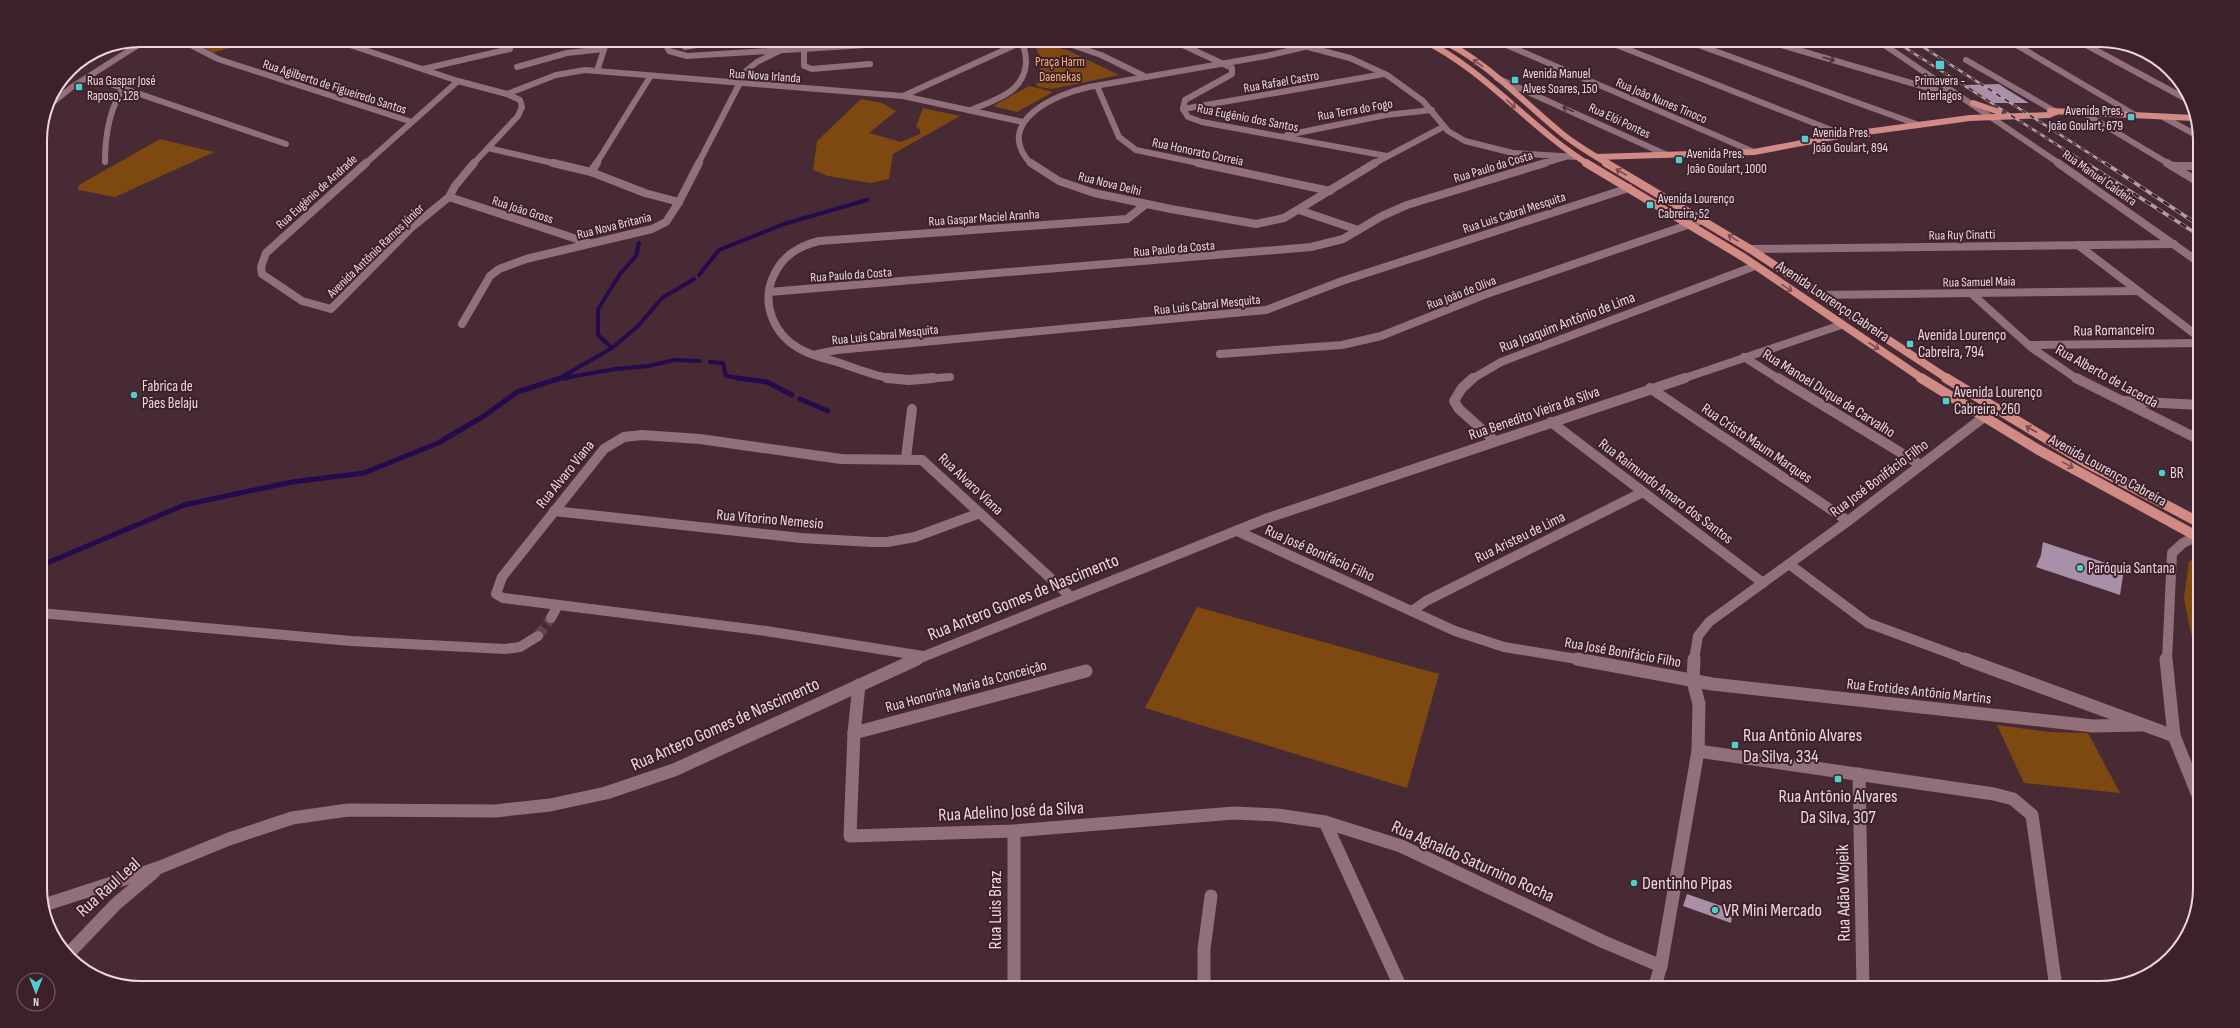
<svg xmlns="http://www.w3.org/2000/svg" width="2240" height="1028" font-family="'Sofia Sans Condensed',sans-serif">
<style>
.green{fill:#7d4911}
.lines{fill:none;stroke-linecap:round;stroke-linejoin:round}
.stream-far1{stroke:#240b4d;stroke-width:4}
.stream{stroke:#240b4d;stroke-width:5}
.building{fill:#a890a9}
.minor-tunnel{stroke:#60444e;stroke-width:10;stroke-dasharray:10 5;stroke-linecap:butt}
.minor-far3{stroke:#92707b;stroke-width:6}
.minor-far2{stroke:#92707b;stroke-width:8}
.minor-far1{stroke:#92707b;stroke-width:10}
.minor{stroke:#92707b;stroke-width:13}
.major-far2{stroke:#d28a85;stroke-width:6}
.major-far1{stroke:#d28a85;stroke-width:8}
.major{stroke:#d28a85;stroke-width:10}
.rail-far1-casing{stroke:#b39da4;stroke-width:2.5}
.rail-casing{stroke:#b39da4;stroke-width:3.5}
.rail-far1{stroke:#3c202a;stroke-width:1.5;stroke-dasharray:5;stroke-linecap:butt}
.rail{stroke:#3c202a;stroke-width:2.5;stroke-dasharray:7;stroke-linecap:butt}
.oneway{stroke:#4d303a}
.oneway2{stroke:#784a4e}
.poi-dot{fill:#52cdce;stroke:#3c202a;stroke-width:1.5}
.labels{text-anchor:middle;stroke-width:4;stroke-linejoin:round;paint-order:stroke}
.far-park-label{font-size:13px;fill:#f9b376;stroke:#3c202a}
.far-poi-label{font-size:13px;fill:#ebd8de;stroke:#3c202a;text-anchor:start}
.far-street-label{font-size:13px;fill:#ebd8de;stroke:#3c202a}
.street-label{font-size:15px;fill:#ebd8de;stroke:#3c202a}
.poi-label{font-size:15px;fill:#ebd8de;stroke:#3c202a;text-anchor:start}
.near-street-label{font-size:18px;fill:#ebd8de;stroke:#3c202a}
.near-poi-label{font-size:18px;fill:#ebd8de;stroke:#3c202a;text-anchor:start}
.rim{fill:none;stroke:#ebd8de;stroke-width:2}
</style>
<rect width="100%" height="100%" fill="#472a34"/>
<g class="green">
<polygon points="200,40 245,43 213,53 199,44"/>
<path d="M 1044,44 L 1067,50 L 1119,75 L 1052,89 L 1036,86 C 1042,76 1042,55 1035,47 Z"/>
<polygon points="1029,86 1053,92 1017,112 993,106"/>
<polygon points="861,99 882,103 896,111 869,133 901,142 920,134 920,130 916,126 923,108 960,116 893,154 889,179 871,183 828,176 813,170 817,141"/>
<polygon points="160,139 214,152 115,197 78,190 79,185"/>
<polygon points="2200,558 2200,678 2184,598 2189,561"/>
<polygon points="1197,607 1439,674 1407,788 1145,708"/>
<polygon points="1997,725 2049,732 2088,733 2120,793 2024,783"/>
</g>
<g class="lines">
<g class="stream-far1">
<polyline points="699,275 719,250 784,224 867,200"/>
<polyline points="612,348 638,326 662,298 694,279"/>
<polyline points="710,362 723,363 726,376 744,379"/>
<polyline points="564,378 615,369 648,366 675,360 700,361"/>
<polyline points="558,379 612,348 598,335 598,309 620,274 636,256 639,243"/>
</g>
<g class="stream">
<polyline points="564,378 566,378"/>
<polyline points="737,378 767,382 792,395"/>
<polyline points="800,399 828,411"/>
<polyline points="40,566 184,505 292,482 364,473 438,443 484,416 517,392 561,378"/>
</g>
</g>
<g class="building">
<polygon points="1999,84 2008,90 2029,103 1994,103 1966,85"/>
<polygon points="2043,542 2124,569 2120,595 2036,567 2041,555"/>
<polygon points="1687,894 1733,910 1731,923 1683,906"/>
</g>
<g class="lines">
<polyline class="minor-tunnel" points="538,636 551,618"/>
<g class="minor-far3">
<polyline points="187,40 187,43 218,59 412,122"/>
<polyline points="256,40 337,40"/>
<polyline points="335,40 458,81"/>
<polyline points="669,40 667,47 669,51 687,56 883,44 908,40"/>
<polyline points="1058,40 1101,55 1144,76"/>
<polyline points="1172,40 1232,68 1232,74 1185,100 1183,109 1188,117 1202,122 1387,156"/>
<polyline points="1281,40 1350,58 1387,75 1423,101 1448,131 1465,141 1513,153 1577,157"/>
<polyline points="1495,40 1754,152"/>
<polyline points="1604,40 1844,135"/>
<polyline points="1764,40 1956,96"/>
<polyline points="1877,40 2060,164"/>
<polyline points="2008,40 2135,115"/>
<polyline points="2077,40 2188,100"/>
<polyline points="1436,45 1451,40"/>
<polyline points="1701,46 1919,125"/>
<polyline points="685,47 725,40"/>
<polyline points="804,50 804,66 812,69 870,64"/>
<polyline points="1966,60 2056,112"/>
<polyline points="517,67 567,53 604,49"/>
<polyline points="423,69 510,49"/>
<polyline points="597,71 607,40"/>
<polyline points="90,77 286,144"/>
<polyline points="1497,78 1667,155"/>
<polyline points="458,81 507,94 520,100 522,107 518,116 473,164"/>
<polyline points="1097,86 1119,137 1136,150 1203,164"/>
<polyline points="507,94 556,75 585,70 903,96 1023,122"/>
<polyline points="903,96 1022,42"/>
<polyline points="46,108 72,87 146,40"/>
<polyline points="1183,109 1384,74"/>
<path d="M 971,110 C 994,100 1024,93 1026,63 C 1026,54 1025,47 1020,40"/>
<polyline points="2084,113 2169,164"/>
<polyline points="2163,117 2200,137"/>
<polyline points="1287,135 1386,115 1432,110"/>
<polyline points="488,148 557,164"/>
<path d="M 105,162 C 105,135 109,109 124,87"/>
<polyline points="365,164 458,81"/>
<polyline points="596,164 650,77"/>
<polyline points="698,164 746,71 757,62 779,51"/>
<path d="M 1031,164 C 992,122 1056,94 1089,87 L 1266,56 L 1313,45"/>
<polyline points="1373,164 1443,127"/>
<polyline points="1541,164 1565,157"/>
</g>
<g class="minor-far2">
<polyline points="366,163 266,253 261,267 262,274 302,301 331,309 411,228 449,197 455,186 474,163"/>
<polyline points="553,163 591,172 645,193 679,202"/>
<polyline points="1031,163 1059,181 1094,193 1171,209 1256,224 1284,218 1375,163"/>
<polyline points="1198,163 1330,191"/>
<polyline points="2058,163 2200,263"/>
<polyline points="2167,163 2200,183"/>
<polyline points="2172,166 2200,166"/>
<polyline points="591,172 597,163"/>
<polyline points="449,197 589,243"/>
<polyline points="1299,210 1358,230"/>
<polyline points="2078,245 2200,338"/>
<polyline points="1750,249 2174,244"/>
<polyline points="769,292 1311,247 1343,239 1382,216 1407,205 1545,163"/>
<polyline points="1972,294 2032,348 2077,379"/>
<polyline points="1819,295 2138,291"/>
<polyline points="462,324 490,276 499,269 526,259 652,229 666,222 679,202 699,163"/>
<polyline points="2029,345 2200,343"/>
<polyline points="817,354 837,350 1266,310 1342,281 1629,188"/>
<polyline points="1220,354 1342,345 1381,336 1484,295 1702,220"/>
<polyline points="1744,357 1779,379"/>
<path d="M 893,379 C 875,376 857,369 840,363 C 827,359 812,356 800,349 C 774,335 761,304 773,277 C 782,256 798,246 819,241 L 1127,219 L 1146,204"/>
<polyline points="924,379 950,377"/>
<polyline points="1472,379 1501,362 1755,266"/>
<polyline points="1682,379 1841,325"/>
</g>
<g class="minor-far1">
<polyline points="887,378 909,380 933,378"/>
<polyline points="1473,378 1462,388 1454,401 1459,409 1495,441"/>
<polyline points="1778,378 1921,465"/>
<polyline points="2076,378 2200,440"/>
<polyline points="1650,388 1848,521"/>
<polyline points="2124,401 2200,405"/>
<polyline points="1551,422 1763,583"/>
<polyline points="906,458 912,409"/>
<polyline points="554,511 801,538 872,542 887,542 915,537 980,513"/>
<polyline points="1237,531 1455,631 1504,647 1583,660"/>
<polyline points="1789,564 1868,623 1968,660"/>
<polyline points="1412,611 1426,601 1643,492"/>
<polyline points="40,613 351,641 505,649 520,647 538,636"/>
<polyline points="551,618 558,605"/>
<polyline points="923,656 766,631 503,598 496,594 502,577 604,449 624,437 642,435 700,439 841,459 922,460 1071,597"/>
<polyline points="915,660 1268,518 1685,378"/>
<polyline points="1694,660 1698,636 1709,622 1848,521 1984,417"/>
<polyline points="2167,660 2172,553 2183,543 2200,535"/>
</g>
<g class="minor">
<polyline points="1577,659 1712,684 2093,726 2141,725"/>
<polyline points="1965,659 2174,736"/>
<polyline points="2166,659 2174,736 2200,800"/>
<polyline points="859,685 854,733 850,836 1014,831 1234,813 1277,815 1325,822 1401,846 1604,942 1661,966"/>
<polyline points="854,733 1086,671"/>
<polyline points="1698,751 1994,794 2013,799 2032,815 2056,988"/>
<polyline points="1859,774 1863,988"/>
<polyline points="1325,822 1401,988"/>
<polyline points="1014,831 1014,988"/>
<polyline points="44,905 158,868 229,839 292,818 348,810 495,811 550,805 606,793 674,770 917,659"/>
<polyline points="69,953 116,904 154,872"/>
<polyline points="1204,988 1204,949 1211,896"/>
<polyline points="1657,988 1656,982 1661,966 1698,751 1699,704 1693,681 1694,659"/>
</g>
<g class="major-far2">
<path d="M 1423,40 C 1486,71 1529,127 1588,164"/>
<path d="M 1441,40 C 1486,61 1521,100 1560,132 C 1574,144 1592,154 1608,164"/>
<polyline points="1973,103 1999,112"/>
<polyline points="2050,111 2194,118"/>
<polyline points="1597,157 1754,152 1844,135 1970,118 2049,115 2056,112"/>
</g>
<g class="major-far1">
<polyline points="1586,163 1743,257 1923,379"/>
<polyline points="1606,163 1750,249 1948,379"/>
</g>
<g class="major">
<polyline points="1921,378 2037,449 2200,538"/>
<polyline points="1946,378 2085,462 2200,523"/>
</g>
<defs>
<g id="rail-far1">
<polyline points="1893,40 2087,164"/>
<polyline points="1912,40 2106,164"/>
</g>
<g id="rail">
<polyline points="2086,163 2200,236"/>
<polyline points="2105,163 2200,226"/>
</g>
</defs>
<use href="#rail-far1" class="rail-far1-casing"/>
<use href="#rail" class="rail-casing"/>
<use href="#rail-far1" class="rail-far1"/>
<use href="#rail" class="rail"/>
</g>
<defs><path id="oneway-shaft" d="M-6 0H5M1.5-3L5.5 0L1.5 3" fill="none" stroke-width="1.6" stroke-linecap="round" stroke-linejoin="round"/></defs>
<g class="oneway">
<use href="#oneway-shaft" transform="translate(1829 59) rotate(16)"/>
<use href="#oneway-shaft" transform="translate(1568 109) rotate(-155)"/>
</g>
<g class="oneway2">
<use href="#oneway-shaft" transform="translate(1478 63) rotate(-144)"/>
<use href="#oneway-shaft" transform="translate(1511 104) rotate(42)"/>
<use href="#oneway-shaft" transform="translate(1621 172) rotate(-150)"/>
<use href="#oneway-shaft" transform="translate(1733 238) rotate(-148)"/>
<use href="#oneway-shaft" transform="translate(1787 288) rotate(34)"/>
<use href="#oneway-shaft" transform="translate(1874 346) rotate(33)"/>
<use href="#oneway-shaft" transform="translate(2031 429) rotate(-150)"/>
<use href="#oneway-shaft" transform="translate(2068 465) rotate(29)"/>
</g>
<g class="poi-dot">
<rect x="1935" y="60" width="10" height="10" rx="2"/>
<rect x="1511" y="76" width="8" height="8" rx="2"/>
<rect x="75" y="83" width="8" height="8" rx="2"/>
<rect x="2127" y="113" width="8" height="8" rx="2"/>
<rect x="1801" y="135" width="8" height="8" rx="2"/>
<rect x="1675" y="156" width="8" height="8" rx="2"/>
<rect x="1646" y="201" width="8" height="8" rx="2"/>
<rect x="1906" y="340" width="8" height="8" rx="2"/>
<circle cx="134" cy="395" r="4"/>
<rect x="1942" y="397" width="8" height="8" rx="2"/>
<circle cx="2162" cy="473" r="4"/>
<circle cx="2080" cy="568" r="4"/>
<rect x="1731" y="741" width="8" height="8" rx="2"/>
<rect x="1834" y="775" width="8" height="8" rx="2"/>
<circle cx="1634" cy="883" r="4"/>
<circle cx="1715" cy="910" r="4"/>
</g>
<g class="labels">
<g class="far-park-label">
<text x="1060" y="66">Praça Harm<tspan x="1060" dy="15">Daenekas</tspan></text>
</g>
<g class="far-poi-label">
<text x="1523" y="78">Avenida Manuel<tspan x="1523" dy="15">Alves Soares, 150</tspan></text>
<text x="87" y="85">Rua Gaspar José<tspan x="87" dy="15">Raposo, 128</tspan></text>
<text x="1940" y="85" text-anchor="middle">Primavera -<tspan x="1940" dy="15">Interlagos</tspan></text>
<text x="2123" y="115" text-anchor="end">Avenida Pres.<tspan x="2123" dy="15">João Goulart, 679</tspan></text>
<text x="1813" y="137">Avenida Pres.<tspan x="1813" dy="15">João Goulart, 894</tspan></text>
<text x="1687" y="158">Avenida Pres.<tspan x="1687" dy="15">João Goulart, 1000</tspan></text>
<text x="1658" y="203">Avenida Lourenço<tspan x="1658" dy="15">Cabreira, 52</tspan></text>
</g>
<g class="far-street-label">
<text transform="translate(765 75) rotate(4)" y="5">Rua Nova Irlanda</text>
<text transform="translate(1281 81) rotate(-10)" y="5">Rua Rafael Castro</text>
<text transform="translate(335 86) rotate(18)" y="5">Rua Agilberto de Figueiredo Santos</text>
<text transform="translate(1662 100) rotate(23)" y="5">Rua João Nunes Tinoco</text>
<text transform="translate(1355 109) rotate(-10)" y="5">Rua Terra do Fogo</text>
<text transform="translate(1248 117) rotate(11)" y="5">Rua Eugênio dos Santos</text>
<text transform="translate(1620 120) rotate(25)" y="5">Rua Elói Pontes</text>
<text transform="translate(1198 151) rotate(12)" y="5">Rua Honorato Correia</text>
<text transform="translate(1493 166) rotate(-17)" y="5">Rua Paulo da Costa</text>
<text transform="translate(2100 177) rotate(35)" y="5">Rua Manuel Caldeira</text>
<text transform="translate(1110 183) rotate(14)" y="5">Rua Nova Delhi</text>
<text transform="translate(316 191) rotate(-42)" y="5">Rua Eugênio de Andrade</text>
<text transform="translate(523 209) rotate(18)" y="5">Rua João Gross</text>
<text transform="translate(1514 212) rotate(-18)" y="5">Rua Luis Cabral Mesquita</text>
<text transform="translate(984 217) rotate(-4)" y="5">Rua Gaspar Maciel Aranha</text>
<text transform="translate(614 225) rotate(-14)" y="5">Rua Nova Britania</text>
<text transform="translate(1962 234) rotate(-1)" y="5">Rua Ruy Cinatti</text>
<text transform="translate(1174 248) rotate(-5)" y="5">Rua Paulo da Costa</text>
<text transform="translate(375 250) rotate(-44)" y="5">Avenida Antônio Ramos Júnior</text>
<text transform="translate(851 274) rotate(-4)" y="5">Rua Paulo da Costa</text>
<text transform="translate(1979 281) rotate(-1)" y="5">Rua Samuel Maia</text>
<text transform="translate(1461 292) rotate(-21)" y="5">Rua João de Oliva</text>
<text transform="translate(1207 304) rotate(-6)" y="5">Rua Luis Cabral Mesquita</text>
<text transform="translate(885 334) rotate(-6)" y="5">Rua Luis Cabral Mesquita</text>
</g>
<g class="street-label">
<text transform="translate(1833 301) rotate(34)" y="5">Avenida Lourenço Cabreira</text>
<text transform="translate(1567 322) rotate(-21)" y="5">Rua Joaquim Antônio de Lima</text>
<text transform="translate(2114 330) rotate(-1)" y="5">Rua Romanceiro</text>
<text transform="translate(2107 376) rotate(29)" y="5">Rua Alberto de Lacerda</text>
<text transform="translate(1829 393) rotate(32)" y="5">Rua Manoel Duque de Carvalho</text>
<text transform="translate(1534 413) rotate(-19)" y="5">Rua Benedito Vieira da Silva</text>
<text transform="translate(1757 443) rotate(34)" y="5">Rua Cristo Maum Marques</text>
<text transform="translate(2108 470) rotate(29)" y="5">Avenida Lourenço Cabreira</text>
<text transform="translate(565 474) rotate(-51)" y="5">Rua Alvaro Viana</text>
<text transform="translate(1879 478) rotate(-37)" y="5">Rua José Bonifácio Filho</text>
<text transform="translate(971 484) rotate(43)" y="5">Rua Alvaro Viana</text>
<text transform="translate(1666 491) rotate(37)" y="5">Rua Raimundo Amaro dos Santos</text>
<text transform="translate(770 519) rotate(5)" y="5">Rua Vitorino Nemesio</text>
<text transform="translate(1520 537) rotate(-26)" y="5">Rua Aristeu de Lima</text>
<text transform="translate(1320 553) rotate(24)" y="5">Rua José Bonifácio Filho</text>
<text transform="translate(1623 652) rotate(10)" y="5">Rua José Bonifácio Filho</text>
<text transform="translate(966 686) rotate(-15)" y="5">Rua Honorina Maria da Conceição</text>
<text transform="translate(1919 691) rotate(6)" y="5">Rua Erotides Antônio Martins</text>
</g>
<g class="poi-label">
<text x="1918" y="340">Avenida Lourenço<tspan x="1918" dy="17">Cabreira, 794</tspan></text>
<text x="142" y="391">Fabrica de<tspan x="142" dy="17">Pães Belaju</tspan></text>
<text x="1954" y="397">Avenida Lourenço<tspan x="1954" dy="17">Cabreira, 260</tspan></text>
<text x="2170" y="478">BR</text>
<text x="2088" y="573">Paróquia Santana</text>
</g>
<g class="near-street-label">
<text transform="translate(1023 597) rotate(-22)" y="6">Rua Antero Gomes de Nascimento</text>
<text transform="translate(725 724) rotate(-24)" y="6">Rua Antero Gomes de Nascimento</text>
<text transform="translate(1011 811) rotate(-3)" y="6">Rua Adelino José da Silva</text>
<text transform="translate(1473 861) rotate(24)" y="6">Rua Agnaldo Saturnino Rocha</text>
<text transform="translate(108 887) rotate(-42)" y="6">Rua Raul Leal</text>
<text transform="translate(1843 893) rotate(-91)" y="6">Rua Adão Wojeik</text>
<text transform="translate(995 910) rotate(-90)" y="6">Rua Luis Braz</text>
</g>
<g class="near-poi-label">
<text x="1743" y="741">Rua Antônio Alvares<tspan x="1743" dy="21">Da Silva, 334</tspan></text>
<text x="1838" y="802" text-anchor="middle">Rua Antônio Alvares<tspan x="1838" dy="21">Da Silva, 307</tspan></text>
<text x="1642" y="889">Dentinho Pipas</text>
<text x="1723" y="916">VR Mini Mercado</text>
</g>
</g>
<path d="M0 0H2240V1028H0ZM140 47H2100A93 93 0 0 1 2193 140V888A93 93 0 0 1 2100 981H140A93 93 0 0 1 47 888V140A93 93 0 0 1 140 47Z" fill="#3c202a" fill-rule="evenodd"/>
<path class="rim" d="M140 47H2100A93 93 0 0 1 2193 140V888A93 93 0 0 1 2100 981H140A93 93 0 0 1 47 888V140A93 93 0 0 1 140 47Z"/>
<g transform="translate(36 992) rotate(180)"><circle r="19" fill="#3c202a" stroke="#826a72"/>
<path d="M0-3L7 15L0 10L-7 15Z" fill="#52cdce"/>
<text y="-6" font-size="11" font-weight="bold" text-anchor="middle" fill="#ebd8de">N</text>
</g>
</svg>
